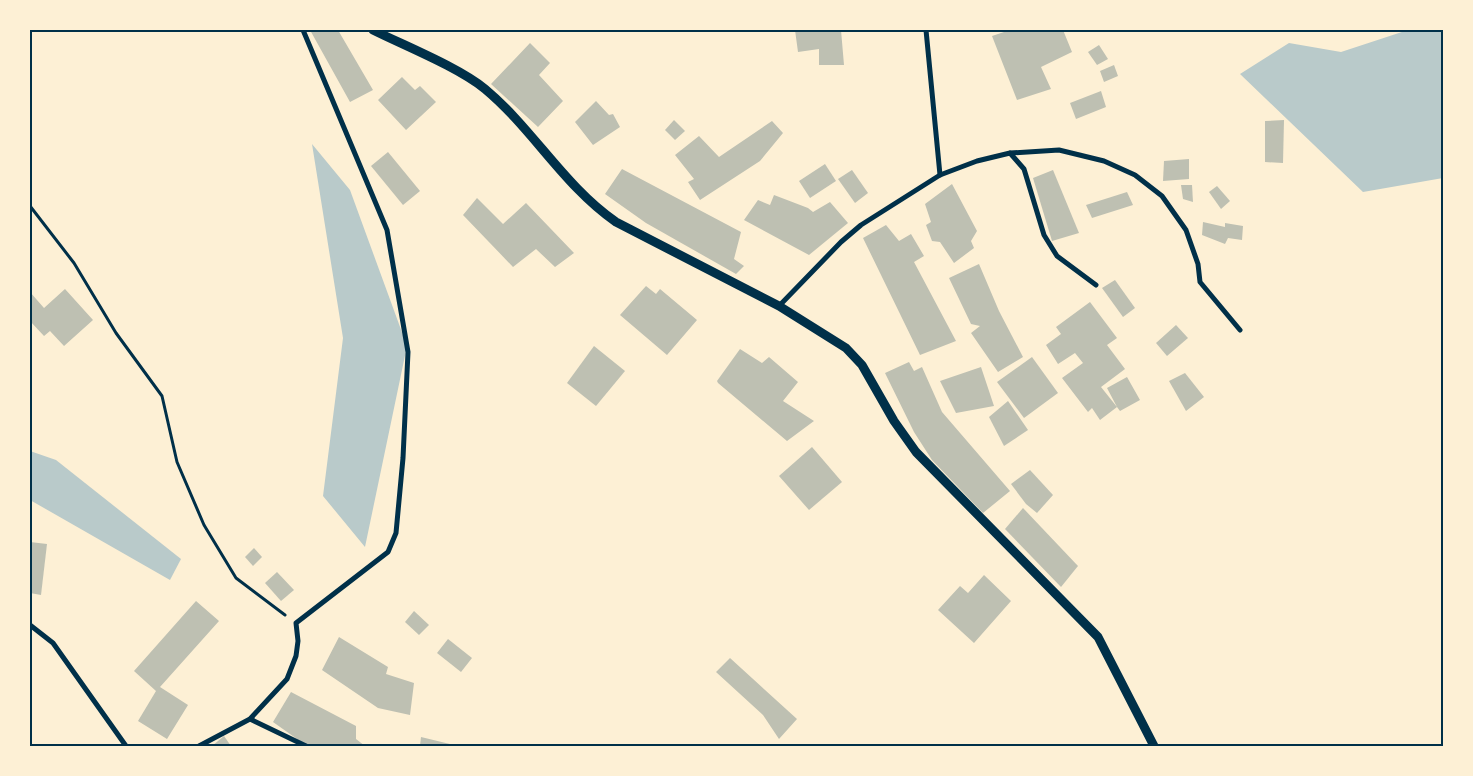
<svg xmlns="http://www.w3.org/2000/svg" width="1473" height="776" font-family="'Crimson Pro',serif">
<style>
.green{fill:#b9caca}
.building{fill:#bec0b2}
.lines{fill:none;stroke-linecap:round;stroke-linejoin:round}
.path{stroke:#003049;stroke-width:3}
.minor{stroke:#003049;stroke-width:5}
.tertiary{stroke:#003049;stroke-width:9}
.neatline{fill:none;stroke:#003049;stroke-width:2}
</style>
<rect width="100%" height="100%" fill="#fdf0d5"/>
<g class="green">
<polygon points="1408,30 1443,30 1443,178 1363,192 1240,74 1289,43 1341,52"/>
<polygon points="312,144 350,190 407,346 365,547 323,496 343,338"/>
<polygon points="30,451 56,460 181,559 170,580 30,500"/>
</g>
<g class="building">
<polygon points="310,30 333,32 338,30 373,90 350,102"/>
<polygon points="795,30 841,30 844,65 819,65 819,49 798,52"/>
<polygon points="1010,30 1063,30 1072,52 1041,67 1051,89 1017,100 992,36"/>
<polygon points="530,43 550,63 539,75 563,101 538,127 491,84"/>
<polygon points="1099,45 1108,59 1097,65 1088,52"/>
<polygon points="1114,65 1118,76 1104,82 1100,71"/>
<polygon points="402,77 415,90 420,86 436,102 406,130 378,100"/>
<polygon points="1101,91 1106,107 1076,119 1070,103"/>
<polygon points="596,101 609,115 613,114 620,127 593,145 575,122"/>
<polygon points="674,120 685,131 675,140 665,130"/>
<polygon points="1284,120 1283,163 1265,162 1265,121"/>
<polygon points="772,121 783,133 760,161 700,200 688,182 694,179 675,155 699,136 719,157"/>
<polygon points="388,152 420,191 403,205 371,166"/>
<polygon points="1189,159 1189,179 1163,181 1164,161"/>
<polygon points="825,164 836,181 810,198 799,181"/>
<polygon points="622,169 741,232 734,259 744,266 736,274 646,223 605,194"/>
<polygon points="852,170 868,193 855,203 838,179"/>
<polygon points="1053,170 1079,233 1052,241 1033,178"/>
<polygon points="952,184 977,231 971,241 974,248 954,263 940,242 932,241 926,225 931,222 925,204"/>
<polygon points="1181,185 1192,185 1193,202 1183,199"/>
<polygon points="1217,186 1230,201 1221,209 1209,192"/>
<polygon points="1127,192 1133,205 1092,218 1086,205"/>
<polygon points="774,195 808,208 813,212 830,202 848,223 809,255 744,220 758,200 770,205"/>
<polygon points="477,198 503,224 526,203 574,253 555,267 536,249 513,267 463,215"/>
<polygon points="1203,222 1225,227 1225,223 1243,226 1242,240 1228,238 1225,244 1202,235"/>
<polygon points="886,225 899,241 911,234 924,256 914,262 956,341 920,355 863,238"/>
<polygon points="979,264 999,311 1023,357 998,372 971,333 980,326 971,324 949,278"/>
<polygon points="1115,280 1135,308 1123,317 1102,288"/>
<polygon points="646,286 656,294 660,289 697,320 667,355 620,315"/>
<polygon points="65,289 93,320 64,346 50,331 44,336 30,321 30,292 44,308"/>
<polygon points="1090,302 1117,338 1107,345 1125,369 1101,387 1117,407 1107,388 1127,377 1140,400 1120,411 1117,407 1100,420 1092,408 1088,412 1062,378 1083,363 1075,353 1058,364 1046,345 1061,334 1056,327"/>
<polygon points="1176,325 1188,338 1167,356 1156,343"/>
<polygon points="594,346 625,371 596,406 567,383"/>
<polygon points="740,349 762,363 769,357 798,382 783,401 814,421 787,441 718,383 717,381"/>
<polygon points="1032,357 1058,393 1024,418 997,382"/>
<polygon points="909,362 914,371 922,367 942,412 1010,491 983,513 932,460 914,432 885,373"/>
<polygon points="981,367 994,406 956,413 940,381"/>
<polygon points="1185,373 1204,397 1186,411 1169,381"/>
<polygon points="1008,401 1028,430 1004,446 989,417"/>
<polygon points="812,447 842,482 809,510 779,476"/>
<polygon points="1030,470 1053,495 1037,513 1026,504 1011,484"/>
<polygon points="1023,508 1078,566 1061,587 1005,529"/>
<polygon points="30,542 47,544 41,595 30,593"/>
<polygon points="254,548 262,557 253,566 245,557"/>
<polygon points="277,572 294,590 281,601 265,583"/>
<polygon points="984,575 1011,601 974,643 938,610 960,586 968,593"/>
<polygon points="196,601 219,621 160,687 188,705 167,739 138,721 156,691 134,671"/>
<polygon points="414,611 429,625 419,635 405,622"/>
<polygon points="339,637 388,667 386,674 414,683 410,715 378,708 322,670"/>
<polygon points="448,639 472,658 461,672 437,653"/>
<polygon points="730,658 797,719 779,739 763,715 716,672"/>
<polygon points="291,692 356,726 356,739 365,746 307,746 273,722"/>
<polygon points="224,736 231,746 212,746"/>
<polygon points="421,737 454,745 453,746 420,746"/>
</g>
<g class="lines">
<polyline class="path" points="30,206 74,263 116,333 162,396 177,462 204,525 236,578 285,615"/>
<g class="minor">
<polyline points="926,30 940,175"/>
<polyline points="1010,153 1059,150 1104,161 1135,175 1162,196 1186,230 1198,264 1200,282 1240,330"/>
<polyline points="779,306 841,242 861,225 940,175 977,161 1010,153 1024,169 1044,235 1057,256 1096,285"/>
<polyline points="30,625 53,643 126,746"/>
<polyline points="250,719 306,746"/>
<polyline points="199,746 250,719 287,679 296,656 298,641 296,623 388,552 396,533 403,458 408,352 387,230 303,30"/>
</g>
<path class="tertiary" d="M 373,30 C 405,46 458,67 485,89 C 533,129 564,186 616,222 L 779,306 L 846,348 L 862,365 L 894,421 L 916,452 L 1098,637 L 1154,746"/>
</g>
<rect width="1473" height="776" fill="none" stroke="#fdf0d5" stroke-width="62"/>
<rect x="31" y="31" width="1411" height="714" class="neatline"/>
</svg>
